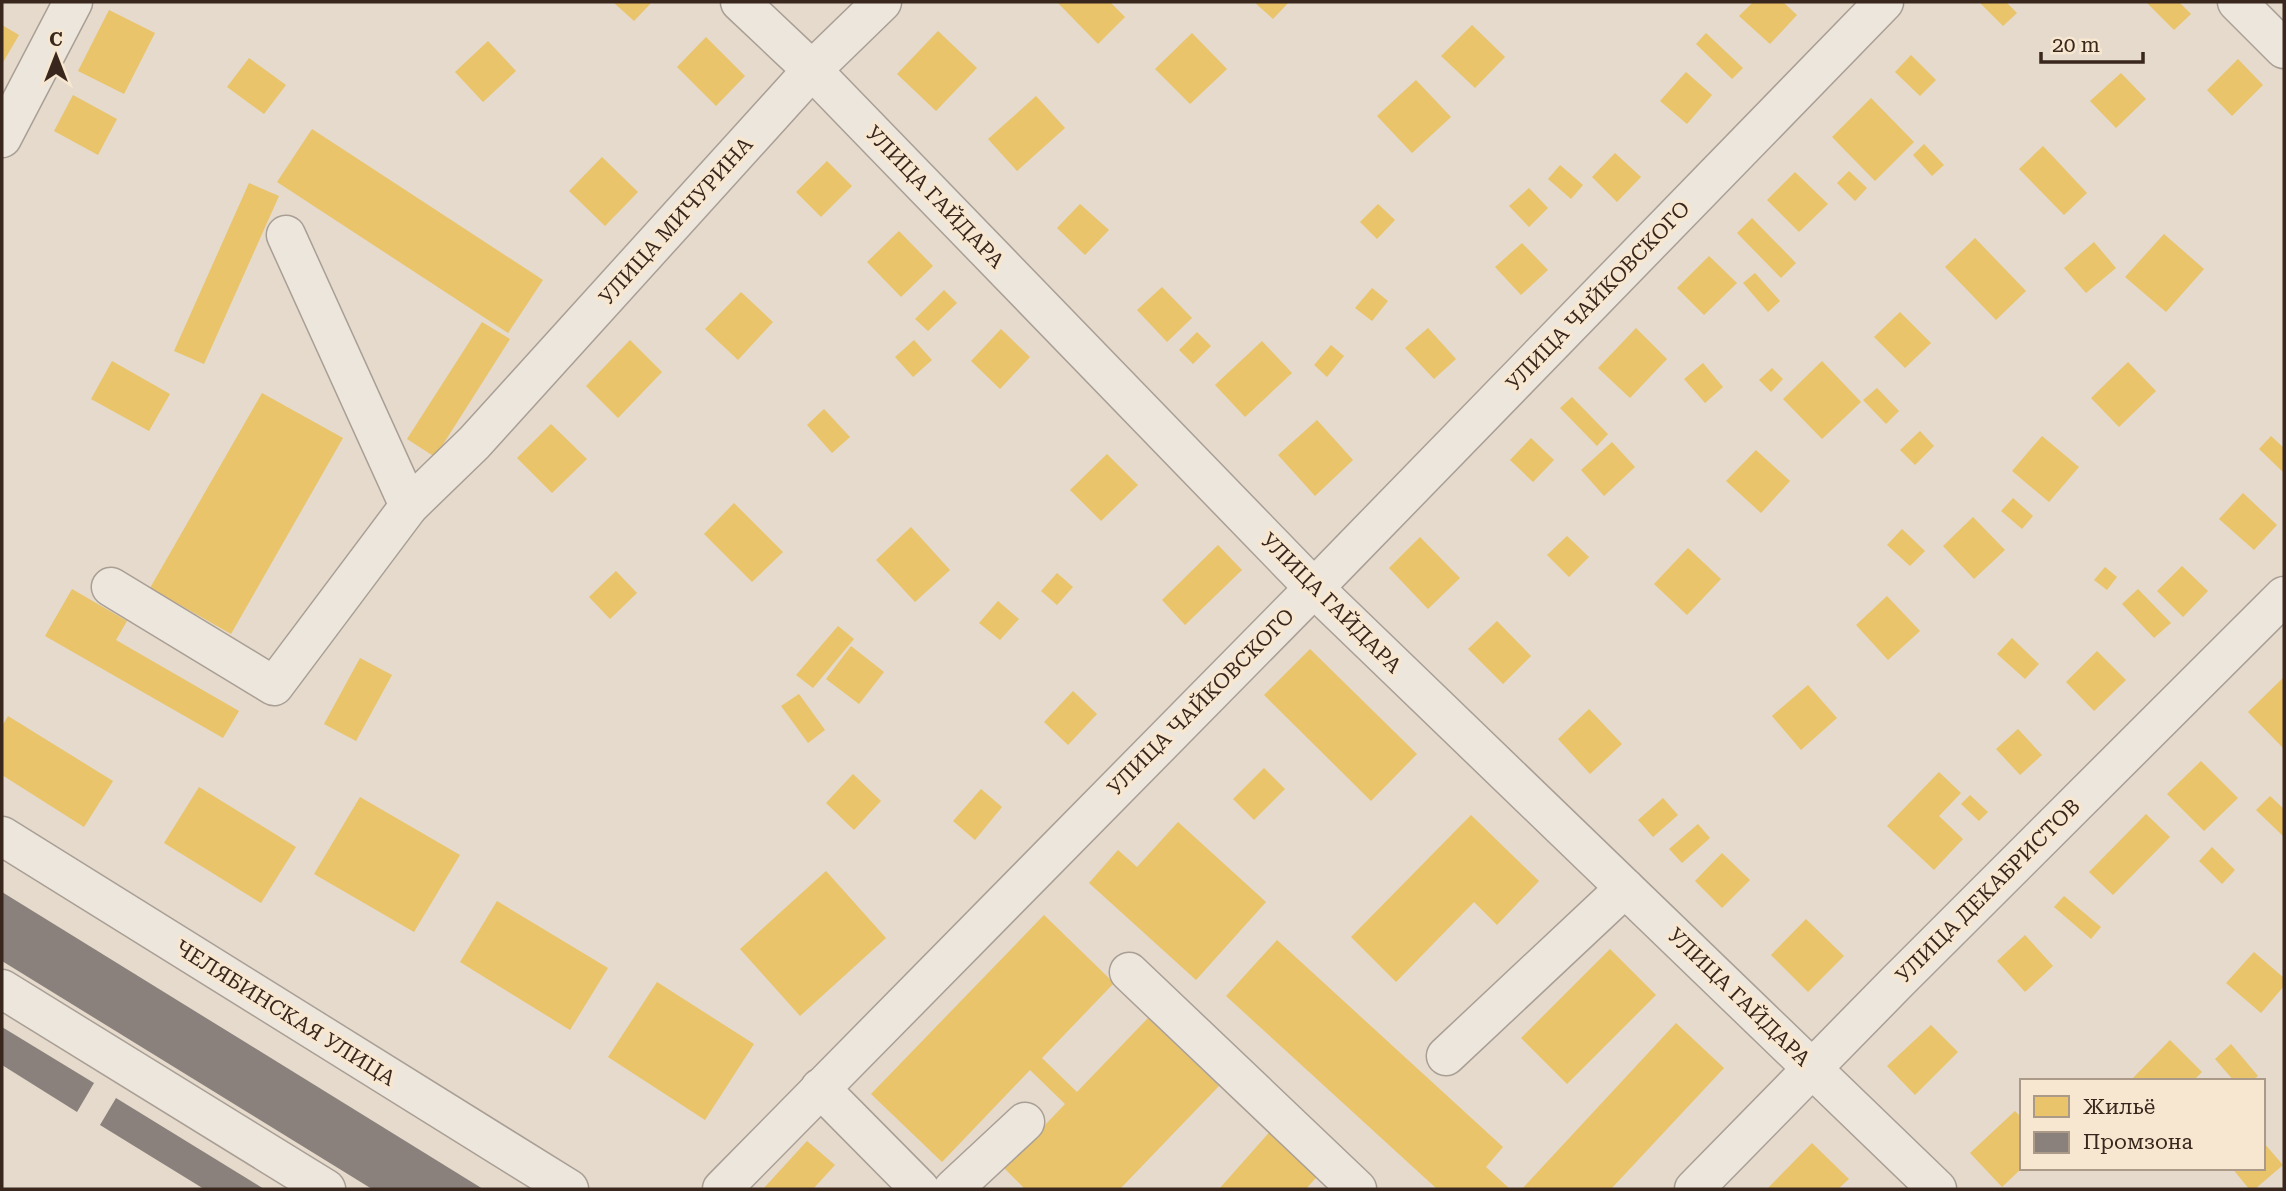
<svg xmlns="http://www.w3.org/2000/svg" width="2286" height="1191" font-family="'Roboto Serif',serif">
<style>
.homes{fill:#e9c46a}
.industry{fill:#8a817c}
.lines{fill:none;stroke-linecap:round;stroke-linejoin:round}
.minor-casing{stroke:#aa9f95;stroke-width:41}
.minor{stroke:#ece6dd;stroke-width:38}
.labels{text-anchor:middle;stroke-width:7;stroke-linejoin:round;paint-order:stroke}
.street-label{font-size:21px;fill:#39261c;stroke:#f7e7d0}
</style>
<rect width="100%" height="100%" fill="#e5dacb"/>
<g class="homes">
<polygon points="613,2 652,2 634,21"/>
<polygon points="1057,2 1110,2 1125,17 1098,44"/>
<polygon points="1254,2 1289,2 1273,19"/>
<polygon points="1753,2 1783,2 1797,15 1770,44 1739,16"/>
<polygon points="1979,2 2006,2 2017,13 2003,26"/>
<polygon points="2146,2 2179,2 2191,14 2174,30"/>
<polygon points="109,10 155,33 124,94 78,71"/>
<polygon points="2,25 19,35 2,64"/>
<polygon points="1472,25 1505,57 1475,88 1441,56"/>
<polygon points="938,31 977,68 936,111 897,74"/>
<polygon points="1192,33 1227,69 1190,104 1155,69"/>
<polygon points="1706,33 1743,68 1732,79 1696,44"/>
<polygon points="706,37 745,76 716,106 677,67"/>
<polygon points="488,41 516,71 483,102 455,72"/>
<polygon points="1911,55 1936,80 1920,96 1895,72"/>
<polygon points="249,58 286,85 264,114 227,87"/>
<polygon points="2238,59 2263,85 2232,116 2207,90"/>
<polygon points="1686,72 1712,95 1687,124 1660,101"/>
<polygon points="2121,73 2146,99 2116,128 2090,101"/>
<polygon points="1416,80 1451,117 1412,153 1377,116"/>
<polygon points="73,95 117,119 98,155 54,131"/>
<polygon points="1036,96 1065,128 1017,171 988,139"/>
<polygon points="1871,98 1914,142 1875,181 1832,137"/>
<polygon points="312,129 543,280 508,333 277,182"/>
<polygon points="1924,144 1944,165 1932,176 1913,155"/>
<polygon points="2043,146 2087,193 2064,215 2019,169"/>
<polygon points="1615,153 1641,177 1617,202 1592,177"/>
<polygon points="602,157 638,192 605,226 569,191"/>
<polygon points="827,161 852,186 821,217 796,192"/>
<polygon points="1560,165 1583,185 1571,199 1548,179"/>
<polygon points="1849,171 1867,188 1855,201 1837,183"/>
<polygon points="1795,172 1828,204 1799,232 1767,200"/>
<polygon points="249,183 279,196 204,364 174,351"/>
<polygon points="1529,188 1548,208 1529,227 1509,206"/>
<polygon points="1080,204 1109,230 1085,255 1057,228"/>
<polygon points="1378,204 1395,220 1377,239 1360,222"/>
<polygon points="1752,218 1796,263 1781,278 1737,233"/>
<polygon points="899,231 933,266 901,297 867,262"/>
<polygon points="2164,234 2204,269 2166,312 2125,277"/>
<polygon points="1975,238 2026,291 1996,320 1945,267"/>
<polygon points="2094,242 2116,268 2086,293 2064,268"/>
<polygon points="1522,243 1548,270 1521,295 1495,267"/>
<polygon points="1709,256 1737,283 1704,315 1677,288"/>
<polygon points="1755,273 1780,301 1768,312 1743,283"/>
<polygon points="1162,287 1192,318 1167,342 1137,310"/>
<polygon points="1372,288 1388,301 1372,321 1355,308"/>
<polygon points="944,290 957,303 928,331 915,319"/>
<polygon points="741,292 773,322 738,360 705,329"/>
<polygon points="1900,312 1931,343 1905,368 1874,337"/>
<polygon points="482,322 510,339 435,457 407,439"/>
<polygon points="1428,328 1456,359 1434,379 1405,348"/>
<polygon points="1636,328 1667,359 1630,398 1598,368"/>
<polygon points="1001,329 1030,357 1000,389 971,361"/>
<polygon points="1197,332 1211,346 1193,364 1179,350"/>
<polygon points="630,340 662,372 618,418 586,386"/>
<polygon points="914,340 932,360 913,377 895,357"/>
<polygon points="1262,341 1292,373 1245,417 1215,385"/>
<polygon points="1331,345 1344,356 1327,377 1314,365"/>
<polygon points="112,361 170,394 149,431 91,399"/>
<polygon points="1822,361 1861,402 1822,439 1783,399"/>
<polygon points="2128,362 2156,391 2119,427 2091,398"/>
<polygon points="1703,363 1723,387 1705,403 1684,379"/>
<polygon points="1772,368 1783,379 1771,392 1759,380"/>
<polygon points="1877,388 1899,411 1886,424 1863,400"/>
<polygon points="262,393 343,438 231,634 150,588"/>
<polygon points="1572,397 1608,434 1597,446 1560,408"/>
<polygon points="824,409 850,437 832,453 807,425"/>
<polygon points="1317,420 1353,460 1315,496 1278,455"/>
<polygon points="551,424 587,459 552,493 517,458"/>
<polygon points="1920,431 1934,446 1915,465 1900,450"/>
<polygon points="2042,436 2079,467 2049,502 2012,471"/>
<polygon points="2271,436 2284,448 2284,473 2259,449"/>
<polygon points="1531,438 1554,460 1533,482 1510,460"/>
<polygon points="1612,442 1635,467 1604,496 1581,470"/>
<polygon points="1756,450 1790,481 1761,513 1726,481"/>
<polygon points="1107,454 1138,485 1101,521 1070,490"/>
<polygon points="2243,493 2277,525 2254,550 2219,519"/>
<polygon points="2013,498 2033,516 2022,529 2001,511"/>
<polygon points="734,503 783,552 752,582 704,534"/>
<polygon points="1973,517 2005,550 1974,579 1943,546"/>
<polygon points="911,527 950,570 915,602 876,560"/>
<polygon points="1902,529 1925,551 1910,566 1887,545"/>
<polygon points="1567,536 1589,557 1569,577 1547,555"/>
<polygon points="1420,537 1460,578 1428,609 1389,568"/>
<polygon points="1218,545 1242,570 1185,625 1162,600"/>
<polygon points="1688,548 1721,579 1687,615 1654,584"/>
<polygon points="2182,566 2208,591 2183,617 2157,591"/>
<polygon points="2105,567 2117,577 2107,590 2094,580"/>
<polygon points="616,571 637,593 610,619 589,597"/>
<polygon points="1057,573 1073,587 1057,605 1041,591"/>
<polygon points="72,589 127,621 116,640 239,711 223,738 45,636"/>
<polygon points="2138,589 2171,623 2154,638 2122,604"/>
<polygon points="1887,596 1920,631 1888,660 1856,625"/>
<polygon points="998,601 1019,619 1000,640 979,623"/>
<polygon points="1497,621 1531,656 1503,684 1468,649"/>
<polygon points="838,626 854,639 813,688 796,675"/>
<polygon points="2012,638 2039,664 2025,679 1997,654"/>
<polygon points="851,646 884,672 859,704 826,679"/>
<polygon points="1310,649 1417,754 1371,801 1264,695"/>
<polygon points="2097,651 2126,680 2094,711 2066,682"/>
<polygon points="360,658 392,675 356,741 324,724"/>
<polygon points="2284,677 2284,749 2248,712"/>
<polygon points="1808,685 1837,718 1801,750 1772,716"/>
<polygon points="1073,691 1097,714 1068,745 1044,722"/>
<polygon points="799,694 825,730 808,743 781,706"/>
<polygon points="1589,709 1622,744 1590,774 1558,739"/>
<polygon points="8,716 113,781 84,827 2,775 2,726"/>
<polygon points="2018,729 2042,755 2020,775 1996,749"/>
<polygon points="2201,761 2238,798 2204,831 2167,794"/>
<polygon points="1264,768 1285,789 1254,820 1233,799"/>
<polygon points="1939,772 1961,793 1939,816 1963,839 1934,870 1887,826"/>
<polygon points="853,774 881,801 854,830 826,803"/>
<polygon points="199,787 296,847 261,903 164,843"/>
<polygon points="981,789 1002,807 975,840 953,821"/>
<polygon points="1970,795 1988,812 1979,821 1961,804"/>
<polygon points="2270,796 2284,809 2284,837 2256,810"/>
<polygon points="360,797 460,855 414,932 314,874"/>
<polygon points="1663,798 1678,815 1653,837 1638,820"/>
<polygon points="2146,814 2170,837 2113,895 2089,872"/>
<polygon points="1471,815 1539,881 1497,925 1474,902 1396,982 1351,937"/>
<polygon points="1178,822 1266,902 1196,980 1089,883 1118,850 1137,867"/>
<polygon points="1698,824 1710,838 1682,863 1669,849"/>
<polygon points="2212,847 2235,870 2222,884 2199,861"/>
<polygon points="1722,853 1750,880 1722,908 1695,881"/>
<polygon points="826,871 886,938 800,1016 740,949"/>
<polygon points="2064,896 2101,927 2091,939 2054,907"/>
<polygon points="497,901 608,968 570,1030 460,962"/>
<polygon points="1044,915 1114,983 1042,1058 1077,1092 1148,1018 1219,1086 1120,1189 1025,1189 1004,1168 1065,1104 1030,1070 942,1162 871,1094"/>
<polygon points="1806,919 1844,956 1808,992 1771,955"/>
<polygon points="2025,935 2053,966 2025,992 1997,961"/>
<polygon points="1277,940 1503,1147 1486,1167 1510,1189 1437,1189 1226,996"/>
<polygon points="1610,949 1656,995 1567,1084 1521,1038"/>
<polygon points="2254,952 2284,978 2284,986 2261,1013 2226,983"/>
<polygon points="657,982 754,1044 705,1120 608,1057"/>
<polygon points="1676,1023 1724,1068 1611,1189 1522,1189"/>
<polygon points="1931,1025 1958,1052 1915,1095 1887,1066"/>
<polygon points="2170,1040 2202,1072 2193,1081 2134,1081 2132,1079"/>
<polygon points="2231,1044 2258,1076 2252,1081 2234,1081 2215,1059"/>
<polygon points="2015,1111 2022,1118 2022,1168 2002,1187 1970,1153"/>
<polygon points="1273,1128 1322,1171 1306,1189 1219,1189"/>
<polygon points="807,1141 835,1165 813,1189 763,1189"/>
<polygon points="2263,1142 2283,1165 2255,1189 2249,1189 2232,1168 2263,1168"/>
<polygon points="1812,1143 1849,1179 1838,1189 1767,1189"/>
</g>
<g class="industry">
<polygon points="2,892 483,1189 372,1189 2,961"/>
<polygon points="2,1027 94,1083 77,1112 2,1065"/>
<polygon points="116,1098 264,1189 204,1189 100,1125"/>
</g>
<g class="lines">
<defs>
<g id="minor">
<polyline points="740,2 812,70 1314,588 1937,1189"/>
<polyline points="2237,2 2284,49"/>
<polyline points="2,138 73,2"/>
<polyline points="286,235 409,506"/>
<polyline points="111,587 274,686 409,506 474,443 812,70 882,2"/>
<polyline points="2,836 569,1189"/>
<polyline points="1129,972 1357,1189"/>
<polyline points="2,989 326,1189"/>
<polyline points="1446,1056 1625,888"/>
<polyline points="820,1088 920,1189"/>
<polyline points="722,1189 1314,588 1884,2"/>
<polyline points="953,1189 1025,1122"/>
<polyline points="1694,1189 1897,982 2284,596"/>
</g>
</defs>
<use href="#minor" class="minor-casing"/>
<use href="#minor" class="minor"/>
</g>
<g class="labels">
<g class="street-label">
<text transform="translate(935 197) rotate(46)" y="7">УЛИЦА ГАЙДАРА</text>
<text transform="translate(676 221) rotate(-48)" y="7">УЛИЦА МИЧУРИНА</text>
<text transform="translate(1598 296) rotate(-46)" y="7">УЛИЦА ЧАЙКОВСКОГО</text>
<text transform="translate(1331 603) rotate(45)" y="7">УЛИЦА ГАЙДАРА</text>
<text transform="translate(1201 702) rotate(-45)" y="7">УЛИЦА ЧАЙКОВСКОГО</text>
<text transform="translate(1988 891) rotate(-45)" y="7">УЛИЦА ДЕКАБРИСТОВ</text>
<text transform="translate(1739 997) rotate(44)" y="7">УЛИЦА ГАЙДАРА</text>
<text transform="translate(285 1013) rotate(32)" y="7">ЧЕЛЯБИНСКАЯ УЛИЦА</text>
</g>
</g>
<rect width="2286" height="1191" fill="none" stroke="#39261c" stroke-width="7"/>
<rect x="2020" y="1079" width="245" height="91" fill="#f7e7d0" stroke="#ab9a88" stroke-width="2"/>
<rect x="2034" y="1096" width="35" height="21" fill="#e9c46a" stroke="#ab9a88" stroke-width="2"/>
<text x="2083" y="1114" font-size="21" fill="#39261c">Жильё</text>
<rect x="2034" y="1132" width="35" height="21" fill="#8a817c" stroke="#ab9a88" stroke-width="2"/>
<text x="2083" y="1149" font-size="21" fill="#39261c">Промзона</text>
<g transform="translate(56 56)" stroke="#f7e7d0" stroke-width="5" paint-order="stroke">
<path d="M0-5L12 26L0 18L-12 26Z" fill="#39261c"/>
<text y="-10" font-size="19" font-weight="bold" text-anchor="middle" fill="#39261c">С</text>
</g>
<path d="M2041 52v10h102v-10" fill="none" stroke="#39261c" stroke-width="3.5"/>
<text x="2052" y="52" font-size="21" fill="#39261c" stroke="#f7e7d0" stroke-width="5" paint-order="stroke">20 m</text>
</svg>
